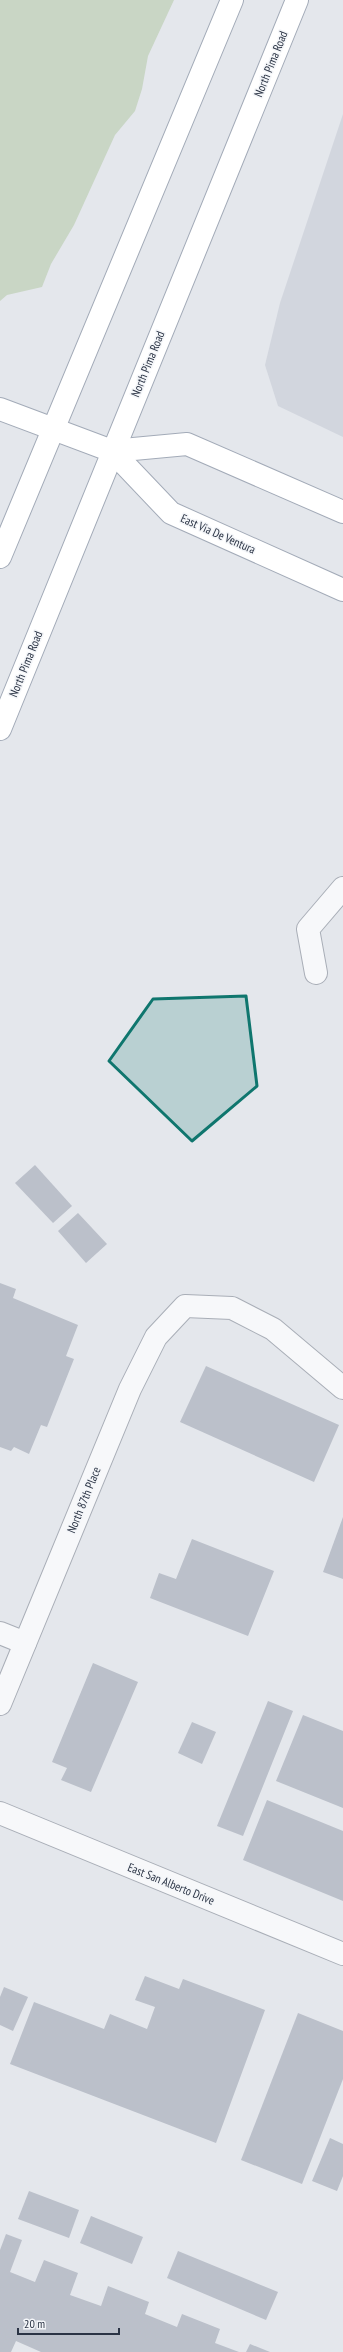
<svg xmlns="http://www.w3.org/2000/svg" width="343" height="2352" font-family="'PT Sans Narrow',sans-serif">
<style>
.built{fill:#d2d6de}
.green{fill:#c9d6c5}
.building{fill:#bbc0ca}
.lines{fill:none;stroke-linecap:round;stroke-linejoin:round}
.minor-casing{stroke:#a9aeb7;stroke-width:24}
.major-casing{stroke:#a3abb8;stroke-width:24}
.minor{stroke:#f7f8fa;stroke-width:22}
.major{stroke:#fff;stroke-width:22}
.marked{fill:#0f766e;fill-opacity:0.2;stroke:#0f766e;stroke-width:3;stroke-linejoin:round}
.labels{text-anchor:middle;stroke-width:3;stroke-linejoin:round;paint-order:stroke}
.street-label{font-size:12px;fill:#2b3445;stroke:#f4f6f9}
</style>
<rect width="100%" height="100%" fill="#e4e7ec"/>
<polygon class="built" points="343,114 343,437 278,406 265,365 280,303"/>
<polygon class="green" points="0,0 174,0 148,56 142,89 135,111 115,135 74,225 51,264 42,287 7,295 0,301"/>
<g class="building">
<polygon points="35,1165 72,1206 53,1223 15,1183"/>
<polygon points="78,1213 107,1244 86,1263 58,1231"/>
<polygon points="0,1283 16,1289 13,1298 78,1325 66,1356 74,1359 47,1427 41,1425 29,1454 14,1447 11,1451 0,1447"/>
<polygon points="206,1366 339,1425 314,1482 180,1422"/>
<polygon points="343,1517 343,1579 323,1572"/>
<polygon points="192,1539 274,1571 248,1636 150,1598 159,1573 176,1579"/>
<polygon points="93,1663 138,1682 91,1792 61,1780 67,1768 52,1762"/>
<polygon points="268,1701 293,1711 243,1836 217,1826"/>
<polygon points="303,1715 343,1731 343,1808 276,1781"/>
<polygon points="192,1722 216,1732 202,1764 178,1753"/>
<polygon points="267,1800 343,1831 343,1901 243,1860"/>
<polygon points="145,1976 179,1989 183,1979 265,2010 216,2143 10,2064 34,2002 104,2029 110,2014 147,2029 155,2007 135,2000"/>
<polygon points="4,1987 28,1997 13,2031 0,2025 0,1997"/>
<polygon points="298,2013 343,2031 343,2079 302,2184 241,2160"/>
<polygon points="330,2138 343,2144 343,2176 337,2191 312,2181"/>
<polygon points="29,2191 79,2210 69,2238 18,2219"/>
<polygon points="91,2216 143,2237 132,2264 80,2243"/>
<polygon points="6,2234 22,2240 10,2272 35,2282 44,2260 78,2273 70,2295 101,2306 108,2286 149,2302 145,2314 177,2327 182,2314 220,2329 215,2343 239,2352 41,2352 16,2341 11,2352 0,2352 0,2250"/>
<polygon points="178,2251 278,2292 266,2320 167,2278"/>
<polygon points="250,2344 270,2352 246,2352"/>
</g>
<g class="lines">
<defs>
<g id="minor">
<polyline points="316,973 308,929 343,888"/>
<polyline points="0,1633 25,1643"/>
<polyline points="0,1704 130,1389 156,1337 185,1306 232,1308 273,1329 343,1388"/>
<polyline points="0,1813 343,1954"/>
</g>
<g id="major">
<polyline points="0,409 112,451 187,444 343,512"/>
<polyline points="112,451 171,513 343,590"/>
<polyline points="0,557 232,0"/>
<polyline points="0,729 297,0"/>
</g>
</defs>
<use href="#minor" class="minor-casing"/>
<use href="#major" class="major-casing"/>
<use href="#minor" class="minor"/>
<use href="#major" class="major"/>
</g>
<path class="marked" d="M 246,996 L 257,1086 L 192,1141 L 109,1061 L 153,999 Z"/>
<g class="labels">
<g class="street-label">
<text transform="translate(271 64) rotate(-68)" y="4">North Pima Road</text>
<text transform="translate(148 364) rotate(-68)" y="4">North Pima Road</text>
<text transform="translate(218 534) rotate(24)" y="4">East Via De Ventura</text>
<text transform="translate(26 664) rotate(-68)" y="4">North Pima Road</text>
<text transform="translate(84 1500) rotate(-68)" y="4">North 87th Place</text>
<text transform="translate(171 1884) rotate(22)" y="4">East San Alberto Drive</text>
</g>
</g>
<path d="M18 2328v6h101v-6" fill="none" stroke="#2b3445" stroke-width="2"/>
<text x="24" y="2328" font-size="12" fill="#2b3445" stroke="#f4f6f9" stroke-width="3" paint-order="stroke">20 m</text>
</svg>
